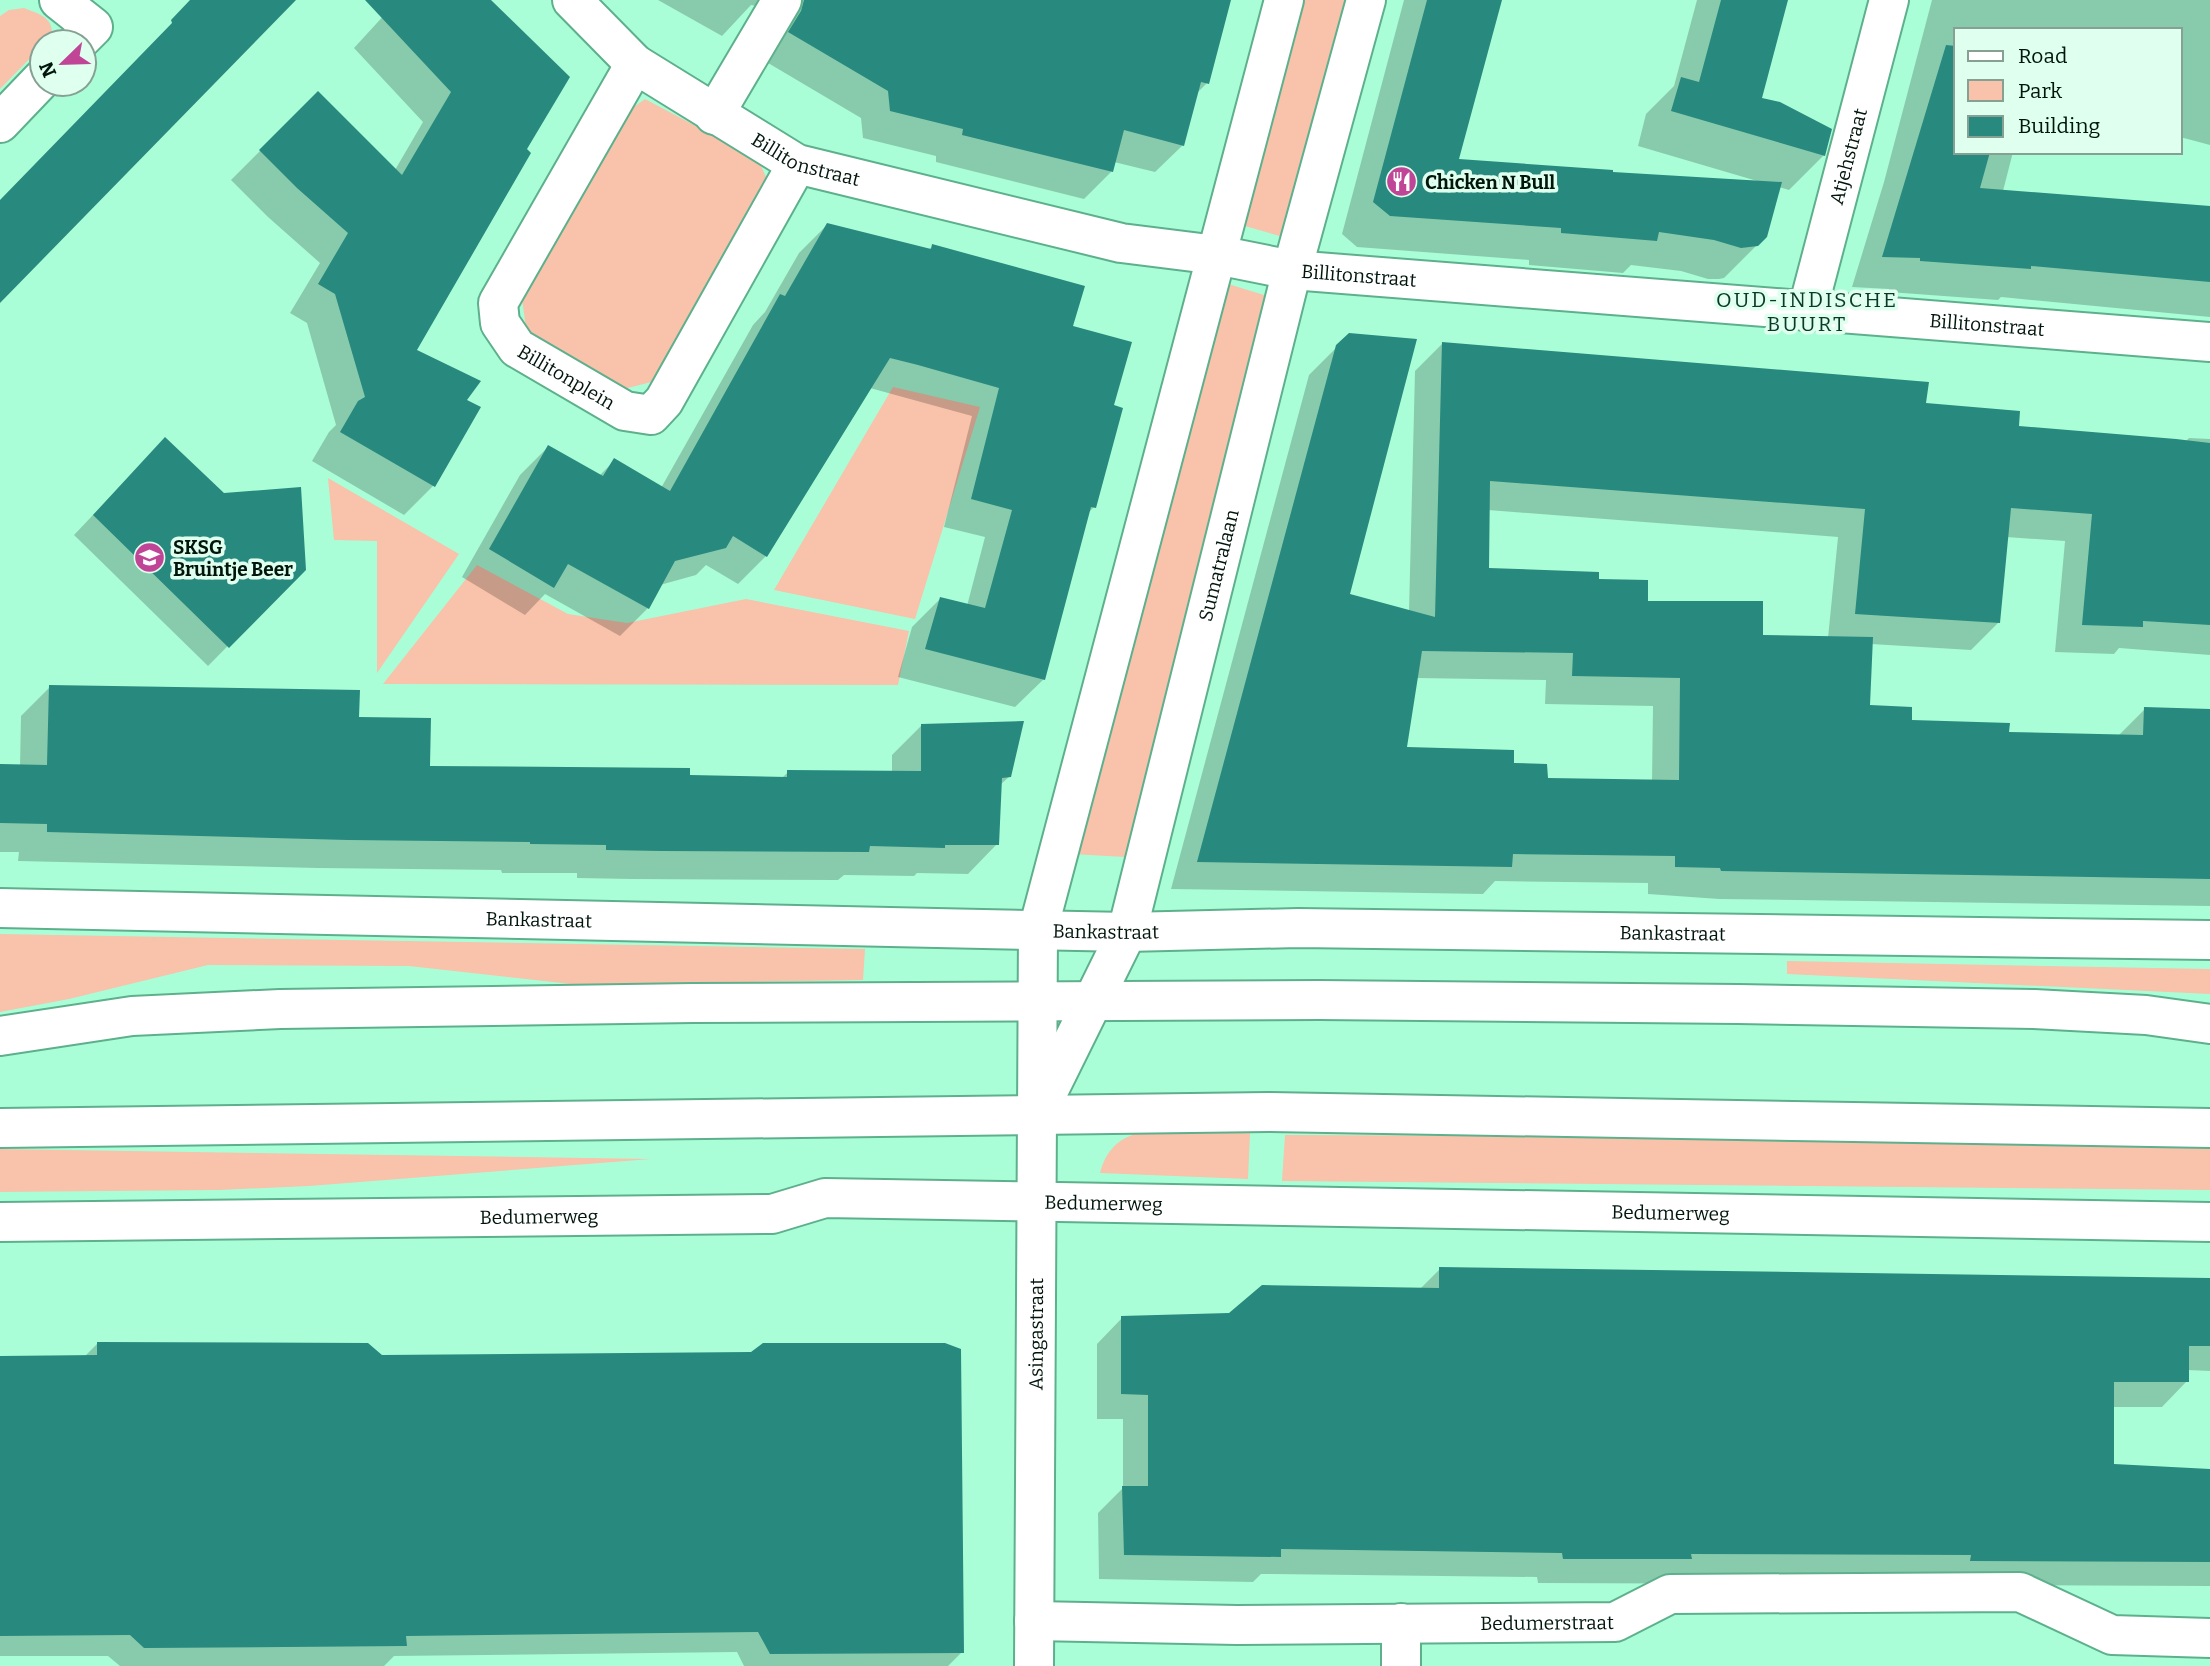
<svg xmlns="http://www.w3.org/2000/svg" width="2210" height="1666" font-family="Bitter,serif">
<style>
.green{fill:#f8c2ab}
.shadow{fill:#0003;fill-rule:evenodd}
.building{fill:#28897e;fill-rule:evenodd}
.lines{fill:none;stroke-linecap:round;stroke-linejoin:round}
.minor-casing{stroke:#5eb08c;stroke-width:42}
.secondary-casing{stroke:#5eb08c;stroke-width:42}
.minor{stroke:#fff;stroke-width:38}
.secondary{stroke:#fff;stroke-width:38}
.labels{text-anchor:middle;stroke-width:7;stroke-linejoin:round;paint-order:stroke}
.street-label{font-size:19px;fill:#00150b;stroke:#dfffef}
.poi-label{font-size:19px;font-weight:bold;fill:#00150b;stroke:#dfffef;text-anchor:start}
.neighbourhood-label{font-size:21px;letter-spacing:2px;fill:#0b3928;stroke:#dfffef}
</style>
<rect width="100%" height="100%" fill="#aafed7"/>
<g class="green">
<polygon points="1298,0 1354,0 1290,239 1238,224"/>
<path d="M 24,8 C 39,14 53,17 52,35 L 46,42 L 42,42 L 42,46 L 0,89 L 0,16 L 9,10 Z"/>
<polygon points="645,99 758,159 770,186 659,380 620,390 527,335 522,299 620,117"/>
<polygon points="1225,283 1274,298 1125,857 1072,854"/>
<polygon points="893,387 980,407 915,619 774,590"/>
<polygon points="328,478 459,554 377,673 377,541 334,540"/>
<polygon points="477,565 568,614 627,623 746,599 909,631 898,685 383,684"/>
<polygon points="0,934 865,949 863,980 580,985 409,966 208,965 69,999 0,1012"/>
<polygon points="1787,961 2210,969 2210,994 1787,974"/>
<path d="M 1143,1132 L 1250,1133 L 1248,1179 L 1100,1173 C 1106,1150 1119,1137 1143,1132 Z"/>
<polygon points="1285,1135 2210,1139 2210,1190 1282,1181"/>
<polygon points="0,1149 651,1159 309,1186 219,1190 0,1192"/>
</g>
<g class="shadow">
<polygon points="398,0 491,0 490,2 525,149 415,350 465,400 478,408 433,486 404,515 312,461 329,432 336,425 307,323 290,313 320,263 268,217 231,180 318,93 395,170 423,122 354,48"/>
<polygon points="658,0 1229,0 1207,83 1197,93 1183,145 1155,172 1114,162 1111,172 1084,199 936,162 936,156 863,138 861,118 763,60 766,8 751,5 722,36"/>
<polygon points="1404,0 1500,0 1457,160 1611,174 1757,181 1638,146 1646,114 1674,86 1697,0 1787,0 1760,99 1824,155 1789,190 1779,187 1757,245 1724,278 1719,279 1708,279 1681,271 1631,265 1623,273 1529,265 1529,260 1357,247 1342,234"/>
<polygon points="1932,0 2210,0 2210,145 2180,137 2180,30 1956,30 1956,152 2013,152 2003,191 2210,208 2210,317 2001,297 1998,300 1889,292 1889,289 1852,287 1884,182"/>
<polygon points="828,224 928,250 933,246 1071,327 1111,406 1094,507 1087,514 1044,679 1015,707 898,677 912,627 940,599 967,606 985,537 944,527 972,416 870,388 766,556 738,584 706,565 696,575 660,585 648,608 620,636 545,594 525,615 462,577 520,475 548,447 599,476 615,460 661,488 753,325 765,312 799,253"/>
<path d="M 1443,343 L 1924,405 L 2017,428 L 2185,442 L 2189,438 L 2210,439 L 2210,655 L 2119,648 L 2114,654 L 2055,652 L 2065,541 L 2006,537 L 1999,622 L 1971,650 L 1871,644 L 1868,707 L 1910,721 L 2008,734 L 2118,736 L 2145,709 L 2210,711 L 2210,906 L 1719,899 L 1648,894 L 1648,883 L 1495,881 L 1483,894 L 1171,889 L 1309,375 L 1338,346 L 1348,595 L 1409,612 L 1415,371 ZM 1488,510 L 1838,537 L 1828,638 L 1761,637 L 1647,603 L 1598,580 L 1488,569 ZM 1416,678 L 1546,680 L 1545,704 L 1653,706 L 1652,781 L 1547,779 L 1512,765 L 1405,748 Z"/>
<polygon points="146,459 304,569 208,666 74,535"/>
<polygon points="50,687 357,719 428,768 781,779 788,772 892,773 892,755 921,726 1010,776 1000,785 997,844 968,874 917,873 914,876 844,875 838,880 631,879 577,878 577,873 502,873 501,870 317,868 18,861 19,852 0,852 0,766 20,766 21,716"/>
<polygon points="1440,1269 2210,1279 2210,1371 2187,1370 2187,1381 2162,1407 2112,1407 2112,1466 2210,1470 2210,1586 1538,1583 1537,1577 1261,1574 1253,1582 1099,1579 1098,1513 1123,1488 1123,1419 1097,1419 1097,1344 1122,1318 1230,1315 1420,1289"/>
<polygon points="97,1344 381,1356 962,1652 948,1666 744,1666 737,1652 394,1656 384,1666 120,1666 108,1656 0,1656 0,1358 84,1357"/>
</g>
<g class="building">
<polygon points="190,0 296,0 0,303 0,200 172,23 171,20"/>
<polygon points="365,0 491,0 570,77 527,149 531,153 417,350 481,381 467,400 481,407 435,487 340,432 358,401 365,397 335,294 318,284 348,233 297,188 259,150 318,91 402,175 451,92"/>
<polygon points="804,0 1231,0 1209,84 1201,82 1184,146 1124,130 1113,172 962,135 963,129 890,111 888,91 788,32 801,11"/>
<polygon points="1427,0 1502,0 1459,159 1613,170 1613,172 1782,182 1767,237 1758,246 1741,248 1714,240 1659,232 1657,241 1561,233 1561,228 1390,216 1373,202"/>
<polygon points="1721,0 1788,0 1762,98 1780,102 1832,129 1825,156 1671,111 1681,77 1699,82"/>
<polygon points="1946,45 1956,46 1956,152 1990,152 1980,188 2210,206 2210,282 2031,266 2031,269 1920,261 1920,258 1882,257"/>
<polygon points="827,223 931,249 932,244 1085,286 1073,326 1132,342 1114,405 1123,408 1096,508 1091,507 1045,680 925,649 940,597 985,608 1012,510 971,499 999,388 918,365 890,358 767,557 733,536 726,548 675,561 649,609 568,564 554,588 489,549 548,445 603,476 614,458 670,491 780,294 785,296"/>
<path d="M 1349,333 L 1417,339 L 1350,594 L 1435,617 L 1442,342 L 1929,382 L 1926,403 L 2020,411 L 2019,426 L 2176,439 L 2210,443 L 2210,625 L 2143,621 L 2143,627 L 2082,625 L 2092,514 L 2011,508 L 2000,623 L 1855,614 L 1865,509 L 1490,481 L 1489,568 L 1599,572 L 1599,579 L 1648,580 L 1648,601 L 1763,601 L 1763,635 L 1873,637 L 1870,705 L 1912,707 L 1912,720 L 2010,723 L 2009,732 L 2143,735 L 2144,707 L 2210,709 L 2210,879 L 1721,871 L 1720,868 L 1675,867 L 1675,856 L 1513,854 L 1512,867 L 1197,862 L 1336,345 ZM 1422,651 L 1573,653 L 1572,676 L 1680,678 L 1679,780 L 1548,778 L 1547,764 L 1514,763 L 1514,750 L 1407,747 Z"/>
<polygon points="165,437 224,493 301,487 306,570 229,648 93,515"/>
<polygon points="49,685 360,690 359,717 431,718 430,766 690,768 690,775 787,777 787,770 921,771 921,724 1024,721 1011,777 1002,778 999,845 945,845 945,848 870,846 869,852 661,851 606,850 606,845 530,844 530,842 348,840 47,832 47,824 0,823 0,764 47,765"/>
<polygon points="1439,1267 2210,1278 2210,1346 2189,1346 2189,1382 2114,1382 2114,1464 2210,1469 2210,1562 1970,1561 1971,1555 1691,1554 1692,1559 1563,1559 1562,1553 1281,1549 1281,1557 1124,1555 1122,1486 1148,1486 1148,1395 1121,1394 1121,1316 1229,1313 1262,1285 1439,1288"/>
<polygon points="97,1342 368,1343 382,1355 751,1352 763,1343 945,1343 961,1349 964,1653 770,1654 758,1632 406,1636 407,1646 144,1648 130,1635 0,1636 0,1356 97,1355"/>
</g>
<g class="lines">
<defs>
<g id="minor">
<polyline points="59,0 93,27 78,42"/>
<path id="s1" d="M 572,0 L 635,64 L 797,164 L 1121,243 L 1217,255 L 1292,270 L 2210,342"/>
<path id="s2" d="M 635,64 L 498,303 L 500,323 L 517,348 L 625,411 L 651,415 L 664,401 L 797,164"/>
<polyline points="714,115 782,0"/>
<polyline points="0,123 42,79"/>
<path id="s3" d="M 1807,312 L 1889,0"/>
<path id="s4" d="M 0,908 L 1127,932 L 1298,928 L 2210,940"/>
<path id="s5" d="M 0,1222 L 772,1214 L 825,1198 L 2210,1222"/>
<path id="s6" d="M 1034,1621 L 1237,1625 L 1615,1622 L 1670,1594 L 2020,1592 L 2112,1635 L 2210,1638"/>
<polyline points="1401,1623 1401,1666"/>
</g>
<g id="secondary">
<polyline points="0,1036 132,1016 280,1009 693,1003 1319,1000 1738,1004 2034,1009 2146,1015 2210,1024"/>
<path id="s7" d="M 1041,1106 L 1127,932 L 1292,270 L 1366,0"/>
<polyline points="0,1128 1268,1112 2210,1128"/>
<path id="s8" d="M 1034,1666 L 1038,930 L 1284,0"/>
</g>
</defs>
<use href="#minor" class="minor-casing"/>
<use href="#secondary" class="secondary-casing"/>
<use href="#minor" class="minor"/>
<use href="#secondary" class="secondary"/>
</g>
<defs>
<symbol id="restaurant-disc" viewBox="-11 -11 22 22"><circle r="9.5" fill="#c04597" stroke="#dfffef"/><path d="M-5-6h1v4h1v-4h1v4h1v-4h1v5L-1.5 .5V6h-2V.5L-5-1ZM5-6V6H3V1.5H1.5Q1.5-4 5-6Z" fill="#fff"/></symbol>
<symbol id="school-disc" viewBox="-11 -11 22 22"><circle r="9.5" fill="#c04597" stroke="#dfffef"/><path d="M0-5L7-2L0 1L-7-2ZM-4 1L0 2.5L4 1V4Q0 6-4 4Z" fill="#fff"/></symbol>
</defs>
<g fill-rule="evenodd">
<use href="#restaurant-disc" x="1384" y="164" width="35" height="35"/>
<use href="#school-disc" x="132" y="540" width="35" height="35"/>
</g>
<g class="labels">
<g class="street-label">
<text dy="7" stroke="none"><textPath href="#s3" startOffset="161">Atjehstraat</textPath></text>
<text dy="7" stroke="none"><textPath href="#s1" startOffset="287">Billitonstraat</textPath></text>
<text dy="7" stroke="none"><textPath href="#s1" startOffset="854">Billitonstraat</textPath></text>
<text dy="7" stroke="none"><textPath href="#s1" startOffset="1484">Billitonstraat</textPath></text>
<text dy="7" stroke="none"><textPath href="#s2" startOffset="383">Billitonplein</textPath></text>
<text dy="7" stroke="none"><textPath href="#s7" startOffset="572">Sumatralaan</textPath></text>
<text dy="7" stroke="none"><textPath href="#s4" startOffset="539">Bankastraat</textPath></text>
<text dy="7" stroke="none"><textPath href="#s4" startOffset="1106">Bankastraat</textPath></text>
<text dy="7" stroke="none"><textPath href="#s4" startOffset="1673">Bankastraat</textPath></text>
<text dy="7" stroke="none"><textPath href="#s5" startOffset="1106">Bedumerweg</textPath></text>
<text dy="7" stroke="none"><textPath href="#s5" startOffset="1673">Bedumerweg</textPath></text>
<text dy="7" stroke="none"><textPath href="#s5" startOffset="539">Bedumerweg</textPath></text>
<text dy="7" stroke="none"><textPath href="#s8" startOffset="332">Asingastraat</textPath></text>
<text dy="7" stroke="none"><textPath href="#s6" startOffset="513">Bedumerstraat</textPath></text>
</g>
<g class="poi-label">
<text x="1425" y="189">Chicken N Bull</text>
<text x="173" y="554">SKSG<tspan x="173" dy="22">Bruintje Beer</tspan></text>
</g>
<g class="neighbourhood-label">
<text x="1807" y="307">OUD-INDISCHE<tspan x="1807" dy="24">BUURT</tspan></text>
</g>
</g>
<rect x="1954" y="28" width="228" height="126" fill="#dfffef" stroke="#86a194" stroke-width="2"/>
<rect x="1968" y="51" width="35" height="10" fill="#ffffff" stroke="#86a194" stroke-width="2"/>
<text x="2018" y="63" font-size="21" fill="#00150b">Road</text>
<rect x="1968" y="80" width="35" height="21" fill="#f8c2ab" stroke="#86a194" stroke-width="2"/>
<text x="2018" y="98" font-size="21" fill="#00150b">Park</text>
<rect x="1968" y="116" width="35" height="21" fill="#28897e" stroke="#86a194" stroke-width="2"/>
<text x="2018" y="133" font-size="21" fill="#00150b">Building</text>
<g transform="translate(63 63) rotate(247)"><circle r="33" fill="#dfffef" stroke="#86a194" stroke-width="2"/>
<path d="M0-5L12 26L0 18L-12 26Z" fill="#c04597"/>
<text y="-10" font-size="19" font-weight="bold" text-anchor="middle" fill="#00150b">N</text>
</g>
</svg>
